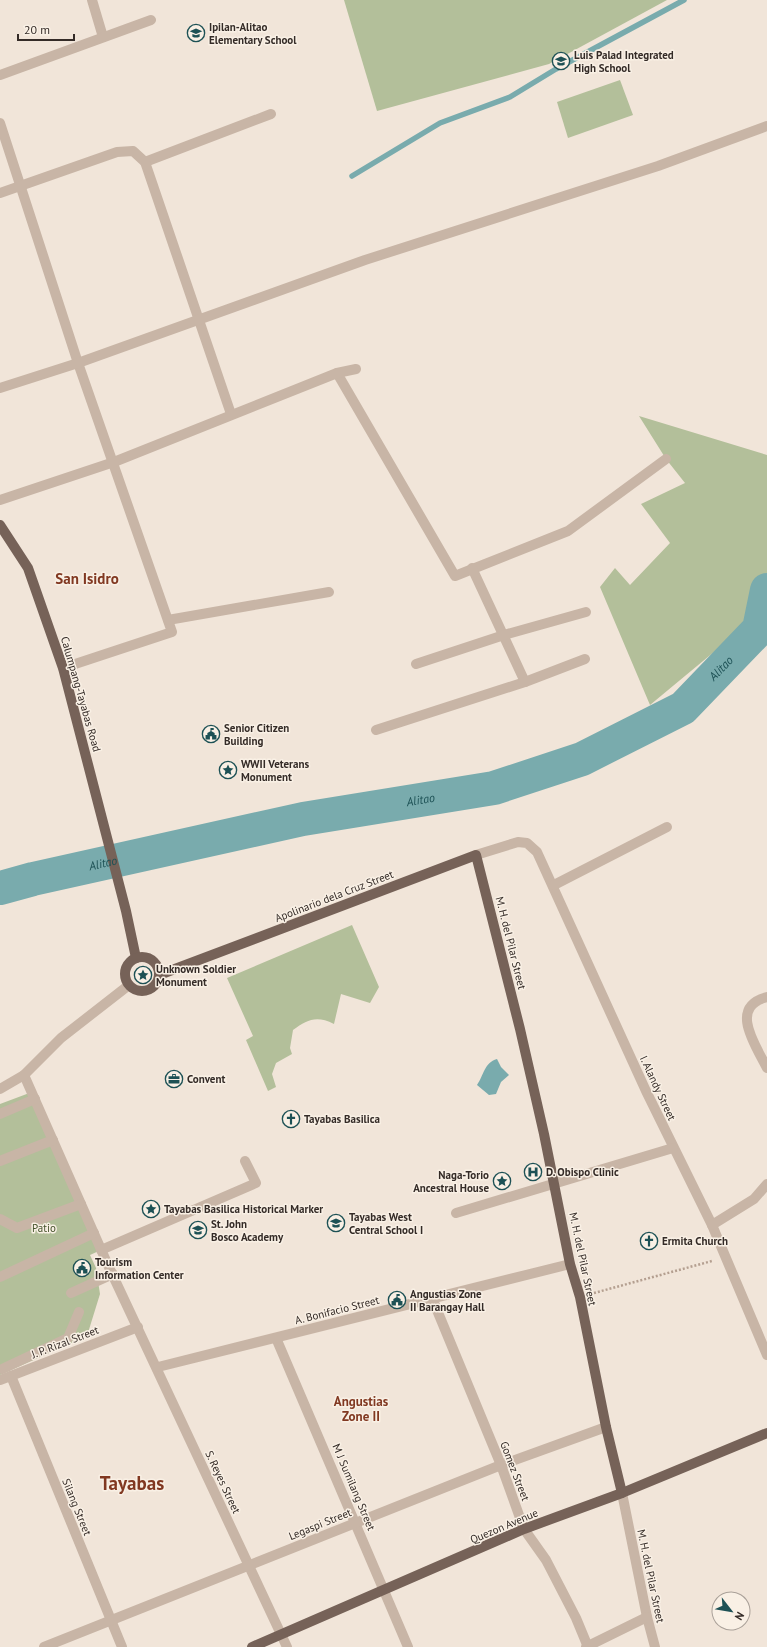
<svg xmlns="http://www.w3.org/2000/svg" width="767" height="1647" font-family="'PT Sans',sans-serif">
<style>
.green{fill:#b3bf9a}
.water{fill:#79abad}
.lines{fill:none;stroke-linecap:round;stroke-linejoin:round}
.stream{stroke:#79abad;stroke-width:5.5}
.river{stroke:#79abad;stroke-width:34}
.path{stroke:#b49f90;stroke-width:2.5;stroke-dasharray:2 2;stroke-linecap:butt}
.minor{stroke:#c8b5a6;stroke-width:10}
.major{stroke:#766258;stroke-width:10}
.labels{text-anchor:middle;stroke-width:3;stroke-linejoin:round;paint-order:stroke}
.poi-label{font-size:11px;font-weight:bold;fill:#342b27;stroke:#f9f0e5;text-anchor:start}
.street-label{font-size:11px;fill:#342b27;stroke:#f9f0e5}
.park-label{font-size:11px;fill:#44522b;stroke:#f9f0e5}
.water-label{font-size:12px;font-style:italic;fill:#1d5155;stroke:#f9f0e5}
.quarter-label{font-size:13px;font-weight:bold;fill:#813821;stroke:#f9f0e5}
.district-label{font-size:15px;font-weight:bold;fill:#813821;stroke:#f9f0e5}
.town-label{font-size:19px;font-weight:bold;fill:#813821;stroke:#f9f0e5}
</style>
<rect width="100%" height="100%" fill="#f1e5d9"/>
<g class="green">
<polygon points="344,0 667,0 549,64 377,111"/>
<polygon points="620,80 633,115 568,138 557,102"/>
<polygon points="639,416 767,455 767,635 744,627 650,705 600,587 615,568 630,585 670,543 641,504 685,483 666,459"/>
<path d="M 352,925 L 379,987 L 370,1003 L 341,994 L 334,1024 C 316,1015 307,1020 293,1030 L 290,1048 L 292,1054 L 276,1063 L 272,1074 L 276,1087 L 268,1091 L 246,1040 L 253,1036 L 227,978 Z"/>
<polygon points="32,1092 101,1250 90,1255 96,1268 100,1294 87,1336 0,1375 0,1104"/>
</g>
<path class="water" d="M 497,1059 L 501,1067 L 509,1075 L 501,1082 L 496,1094 L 489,1095 L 477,1085 C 484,1075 484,1063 497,1059 Z"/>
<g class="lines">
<polyline class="stream" points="352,176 440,123 510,97 556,69 684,0"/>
<path class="river" id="s1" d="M 0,888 L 33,879 L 303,819 L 494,788 L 582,759 L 683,708 L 759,629 L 767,590"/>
<polyline class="path" points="594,1293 712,1261"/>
<g class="minor">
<polyline points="92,0 103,37"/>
<polyline points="0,75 151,20"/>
<polyline points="0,123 78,363 172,632 63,668"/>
<polyline points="145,162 271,114"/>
<polyline points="0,193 117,152 133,151 145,162 231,414"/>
<polyline points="337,373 455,576 568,531 666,459"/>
<polyline points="0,388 78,363 365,260 658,166 767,126"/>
<polyline points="0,500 114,462 337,373 356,369"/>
<polyline points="472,568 525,682"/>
<polyline points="168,620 329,592"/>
<polyline points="416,664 504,635 586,612"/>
<polyline points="376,730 525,682 585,659"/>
<polyline points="476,855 518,842 527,843 537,852 646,1091 712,1225 767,1355"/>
<polyline points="554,885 667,827"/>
<path d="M 767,997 C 728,1007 756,1046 767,1068"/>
<polyline points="24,1075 107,1263 287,1647"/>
<polyline points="0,1089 24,1075 61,1038 129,985"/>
<polyline points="0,1114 35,1099"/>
<polyline points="0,1161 53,1140"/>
<polyline points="456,1213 673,1148"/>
<polyline points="0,1219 17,1228 81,1204"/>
<polyline points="712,1225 754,1199 767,1184"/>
<polyline points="101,1250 256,1183 245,1161"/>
<polyline points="0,1277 94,1233"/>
<polyline points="71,1293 113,1274"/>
<polyline points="432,1298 501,1465 524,1529 546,1560 576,1618 588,1647"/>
<polyline points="276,1338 408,1647"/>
<polyline points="158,1367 570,1264"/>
<polyline points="2,1369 68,1338 79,1312"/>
<polyline points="11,1376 122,1647"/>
<polyline points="0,1380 138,1327"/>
<polyline points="622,1493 647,1617 655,1647"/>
<polyline points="44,1647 501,1465 606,1427"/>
<polyline points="586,1647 647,1617"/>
</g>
<g class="major">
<polyline points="0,525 28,568 63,668 126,911 136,958"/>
<circle cx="142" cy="974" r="17"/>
<polyline points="159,975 476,855 520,1029 544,1134 570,1264 580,1297 606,1427 622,1493"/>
<polyline points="252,1647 524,1529 622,1493 767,1433"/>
</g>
</g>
<defs>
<symbol id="school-ring" viewBox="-11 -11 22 22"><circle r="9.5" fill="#f9f0e5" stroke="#1d5155" stroke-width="1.5"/><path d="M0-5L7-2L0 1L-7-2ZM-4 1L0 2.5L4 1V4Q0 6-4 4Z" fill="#1d5155"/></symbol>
<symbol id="civic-ring" viewBox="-11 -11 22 22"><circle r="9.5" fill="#f9f0e5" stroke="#1d5155" stroke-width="1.5"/><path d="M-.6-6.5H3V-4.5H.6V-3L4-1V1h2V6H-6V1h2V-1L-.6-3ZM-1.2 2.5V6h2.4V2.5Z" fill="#1d5155"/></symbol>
<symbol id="sight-ring" viewBox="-11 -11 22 22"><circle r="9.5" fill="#f9f0e5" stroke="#1d5155" stroke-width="1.5"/><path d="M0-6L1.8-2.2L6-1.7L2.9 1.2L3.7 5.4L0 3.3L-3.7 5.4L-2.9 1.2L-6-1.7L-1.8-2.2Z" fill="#1d5155"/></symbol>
<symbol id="office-ring" viewBox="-11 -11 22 22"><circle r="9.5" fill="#f9f0e5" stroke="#1d5155" stroke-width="1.5"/><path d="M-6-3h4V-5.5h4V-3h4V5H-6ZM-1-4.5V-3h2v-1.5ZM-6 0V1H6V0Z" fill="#1d5155"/></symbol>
<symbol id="church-ring" viewBox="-11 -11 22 22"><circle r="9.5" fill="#f9f0e5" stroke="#1d5155" stroke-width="1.5"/><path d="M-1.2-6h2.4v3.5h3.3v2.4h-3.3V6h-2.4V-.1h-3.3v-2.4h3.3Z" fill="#1d5155"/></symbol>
<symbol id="hospital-ring" viewBox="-11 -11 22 22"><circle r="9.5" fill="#f9f0e5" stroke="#1d5155" stroke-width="1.5"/><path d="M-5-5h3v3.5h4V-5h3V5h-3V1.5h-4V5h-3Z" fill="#1d5155"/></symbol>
</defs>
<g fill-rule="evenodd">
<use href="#school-ring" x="186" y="23" width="20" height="20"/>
<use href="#school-ring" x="551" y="51" width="20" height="20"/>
<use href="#civic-ring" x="201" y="724" width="20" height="20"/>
<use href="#sight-ring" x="218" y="760" width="20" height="20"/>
<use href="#sight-ring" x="133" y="965" width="20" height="20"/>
<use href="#office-ring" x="164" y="1069" width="20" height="20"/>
<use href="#church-ring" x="281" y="1109" width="20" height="20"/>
<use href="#hospital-ring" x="523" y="1162" width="20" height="20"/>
<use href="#sight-ring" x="492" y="1171" width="20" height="20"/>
<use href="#sight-ring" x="141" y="1199" width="20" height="20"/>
<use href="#school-ring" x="326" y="1213" width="20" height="20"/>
<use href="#school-ring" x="188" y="1220" width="20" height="20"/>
<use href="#church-ring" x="639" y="1231" width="20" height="20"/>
<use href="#civic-ring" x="72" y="1258" width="20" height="20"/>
<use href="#civic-ring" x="387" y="1290" width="20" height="20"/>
</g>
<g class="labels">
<g class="poi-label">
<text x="209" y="31">Ipilan-Alitao<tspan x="209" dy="13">Elementary School</tspan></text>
<text x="574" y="59">Luis Palad Integrated<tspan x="574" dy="13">High School</tspan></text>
<text x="224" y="732">Senior Citizen<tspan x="224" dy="13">Building</tspan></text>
<text x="241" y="768">WWII Veterans<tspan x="241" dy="13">Monument</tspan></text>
<text x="156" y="973">Unknown Soldier<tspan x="156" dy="13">Monument</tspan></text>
<text x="187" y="1083">Convent</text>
<text x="304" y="1123">Tayabas Basilica</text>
<text x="546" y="1176">D. Obispo Clinic</text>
<text x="489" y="1179" text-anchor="end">Naga-Torio<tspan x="489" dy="13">Ancestral House</tspan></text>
<text x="164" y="1213">Tayabas Basilica Historical Marker</text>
<text x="349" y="1221">Tayabas West<tspan x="349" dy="13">Central School I</tspan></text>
<text x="211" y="1228">St. John<tspan x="211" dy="13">Bosco Academy</tspan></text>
<text x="662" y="1245">Ermita Church</text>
<text x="95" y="1266">Tourism<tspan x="95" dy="13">Information Center</tspan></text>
<text x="410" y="1298">Angustias Zone<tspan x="410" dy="13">II Barangay Hall</tspan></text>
</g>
<g class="street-label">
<text transform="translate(81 694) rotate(74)" y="4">Calumpang-Tayabas Road</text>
<text transform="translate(334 896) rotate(-21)" y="4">Apolinario dela Cruz Street</text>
<text transform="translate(511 943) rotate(76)" y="4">M. H. del Pilar Street</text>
<text transform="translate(658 1088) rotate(65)" y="4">I. Alandy Street</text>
<text transform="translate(583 1259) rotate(78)" y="4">M. H. del Pilar Street</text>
<text transform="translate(337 1310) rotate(-14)" y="4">A. Bonifacio Street</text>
<text transform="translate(65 1342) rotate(-21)" y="4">J. P. Rizal Street</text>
<text transform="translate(515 1471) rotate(69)" y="4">Gomez Street</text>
<text transform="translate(223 1482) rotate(65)" y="4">S. Reyes Street</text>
<text transform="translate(354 1487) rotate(67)" y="4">M J Sumilang Street</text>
<text transform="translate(77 1507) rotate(68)" y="4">Silang Street</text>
<text transform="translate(320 1524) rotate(-22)" y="4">Legaspi Street</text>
<text transform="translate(504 1526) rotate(-23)" y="4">Quezon Avenue</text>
<text transform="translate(651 1576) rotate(78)" y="4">M. H. del Pilar Street</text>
</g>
<g class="park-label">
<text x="44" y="1232">Patio</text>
</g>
<g class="water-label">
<text dy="4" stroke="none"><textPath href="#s1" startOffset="765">Alitao</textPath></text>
<text dy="4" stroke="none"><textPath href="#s1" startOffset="430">Alitao</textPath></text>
<text dy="4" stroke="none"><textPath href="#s1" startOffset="106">Alitao</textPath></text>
</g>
<g class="quarter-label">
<text x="361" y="1406">Angustias<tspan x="361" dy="15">Zone II</tspan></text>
</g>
<g class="district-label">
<text x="87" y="584">San Isidro</text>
</g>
<g class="town-label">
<text x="132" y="1490">Tayabas</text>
</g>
</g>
<g transform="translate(731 1611) rotate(121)"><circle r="19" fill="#f9f0e5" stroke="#aaa199"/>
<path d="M0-3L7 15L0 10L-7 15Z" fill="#1d5155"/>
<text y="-6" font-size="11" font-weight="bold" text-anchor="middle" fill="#342b27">N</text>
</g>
<path d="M18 34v6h56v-6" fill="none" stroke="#342b27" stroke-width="2"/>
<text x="24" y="34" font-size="12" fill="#342b27" stroke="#f9f0e5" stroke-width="3" paint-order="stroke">20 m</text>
</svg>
